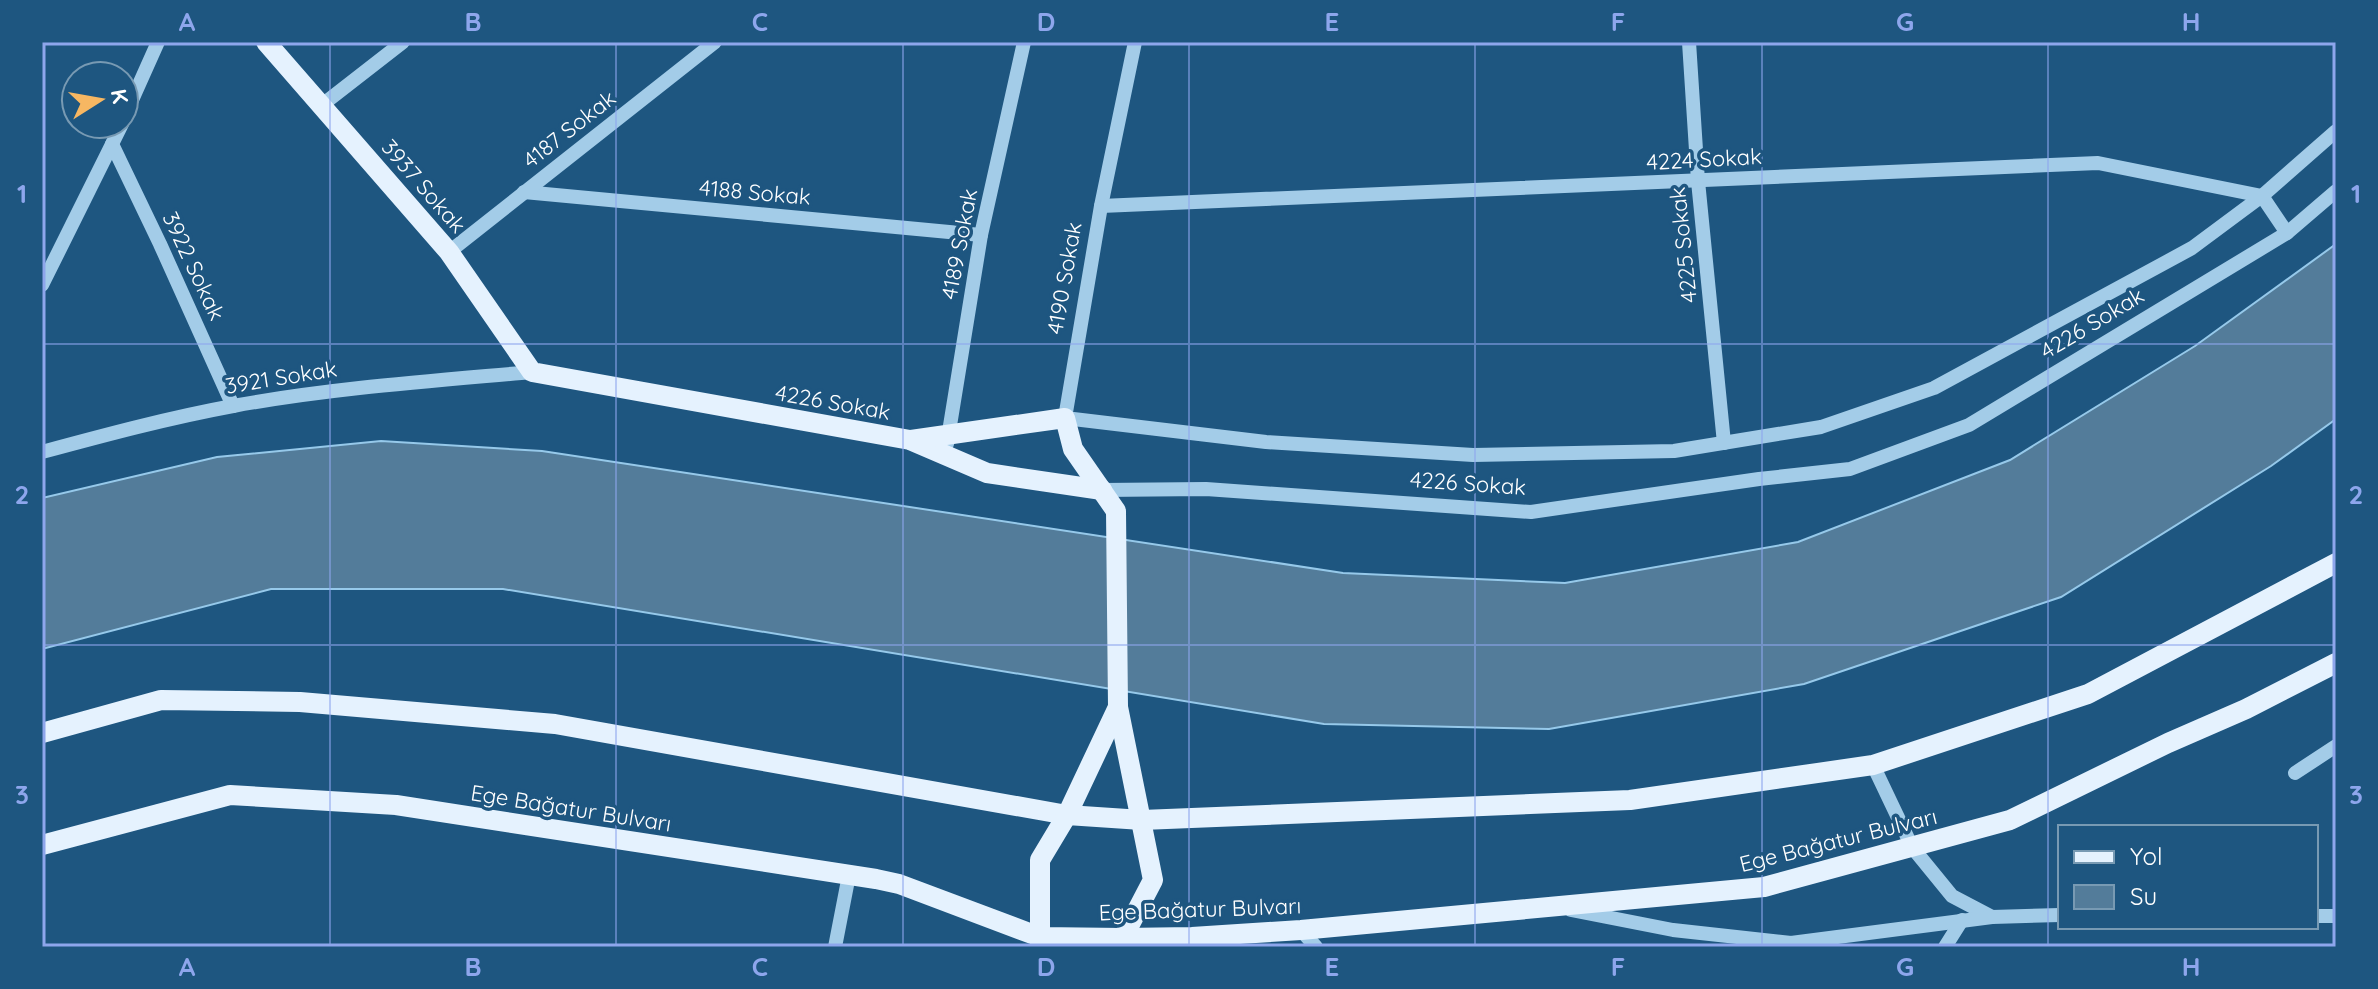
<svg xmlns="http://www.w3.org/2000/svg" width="2378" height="989" font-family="Quicksand,sans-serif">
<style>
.water{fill:#537c9a;stroke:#96c9ea;stroke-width:2}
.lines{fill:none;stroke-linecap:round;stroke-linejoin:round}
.minor{stroke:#a3cce8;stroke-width:14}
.major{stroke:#e5f2fe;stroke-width:20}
.grid{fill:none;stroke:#8ea6ec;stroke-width:2;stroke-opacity:0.55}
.labels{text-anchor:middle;stroke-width:7;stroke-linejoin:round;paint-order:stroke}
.street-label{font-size:22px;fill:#fff;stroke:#1e5680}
.neatline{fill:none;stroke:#8ea6ec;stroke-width:3}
.grid-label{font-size:26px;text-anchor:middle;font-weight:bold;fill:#8ea6ec}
</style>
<rect width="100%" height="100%" fill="#1e5680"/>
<polygon class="water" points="2336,244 2336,419 2271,466 2061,597 1804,684 1549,729 1324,724 503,589 271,589 42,649 42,498 217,457 381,441 542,451 1343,573 1565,583 1798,542 2010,460 2195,346"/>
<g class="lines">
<g class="minor">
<polyline points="1135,42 1101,206 1065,418 1266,442 1473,455 1674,451 1821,427 1934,388 2192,248 2262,196 2336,131"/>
<polyline points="1689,42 1698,181 1724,443"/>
<polyline points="322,105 403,42"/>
<polyline points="124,118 158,42"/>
<polyline points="112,144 160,244 233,406"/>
<polyline points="524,192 981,235"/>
<polyline points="1101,206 2098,163 2262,196 2287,233"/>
<polyline points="449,252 715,42"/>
<polyline points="42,285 122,124"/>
<polyline points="947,444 981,235 1024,42"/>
<path d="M 42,452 C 105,435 168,418 233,406 C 332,388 432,381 532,372"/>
<polyline points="1102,490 1206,489 1531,512 1759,479 1850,469 1969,425 2287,233 2336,191"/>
<polyline points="1873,765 1912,847 1952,896 1992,917"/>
<polyline points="2295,773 2336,746"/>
<polyline points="1571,910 1673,930 1791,943 1992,917 2060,915"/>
<polyline points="2316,916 2336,916"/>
<polyline points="1301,930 1316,947"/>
<polyline points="835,947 849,875"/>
<polyline points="1945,947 1962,920"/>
</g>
<g class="major">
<polyline points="266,42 449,252 532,372 910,440 987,473 1102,490"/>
<polyline points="911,440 1065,418 1073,449 1116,511 1118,707 1153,880 1118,947"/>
<polyline points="42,733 161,700 300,702 555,724 1067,815 1142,820 1630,800 1873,765 2088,694 2336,563"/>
<polyline points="42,845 230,795 396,805 876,879 899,884 1040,937 1123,938 1192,937 1301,930 1764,887 2010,820 2168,743 2246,709 2336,663"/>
<polyline points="1040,947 1040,860 1067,815 1118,707"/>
</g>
</g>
<path class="grid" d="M 330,42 L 330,947M 616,42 L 616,947M 903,42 L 903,947M 1189,42 L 1189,947M 1475,42 L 1475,947M 1762,42 L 1762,947M 2048,42 L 2048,947M 42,344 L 2336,344M 42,645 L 2336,645"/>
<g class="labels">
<g class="street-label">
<text transform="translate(569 129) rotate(-38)" y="8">4187 Sokak</text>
<text transform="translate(1704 159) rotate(-3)" y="8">4224 Sokak</text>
<text transform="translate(424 186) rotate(49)" y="8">3937 Sokak</text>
<text transform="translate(755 192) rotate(5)" y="8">4188 Sokak</text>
<text transform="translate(959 244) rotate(-79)" y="8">4189 Sokak</text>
<text transform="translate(1683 245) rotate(-96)" y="8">4225 Sokak</text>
<text transform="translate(194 266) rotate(65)" y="8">3922 Sokak</text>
<text transform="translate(1064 278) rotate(-80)" y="8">4190 Sokak</text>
<text transform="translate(2092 323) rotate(-31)" y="8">4226 Sokak</text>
<text transform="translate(281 377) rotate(-9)" y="8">3921 Sokak</text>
<text transform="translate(833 402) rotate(10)" y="8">4226 Sokak</text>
<text transform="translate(1468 483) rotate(4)" y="8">4226 Sokak</text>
<text transform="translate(571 808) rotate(9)" y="8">Ege Bağatur Bulvarı</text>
<text transform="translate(1838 840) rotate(-14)" y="8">Ege Bağatur Bulvarı</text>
<text transform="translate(1200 909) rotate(-2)" y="8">Ege Bağatur Bulvarı</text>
</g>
</g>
<rect width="2378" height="989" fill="none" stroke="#1e5680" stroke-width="88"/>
<rect x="2058" y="825" width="260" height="104" fill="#1e5680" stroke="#789ab3" stroke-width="2"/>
<rect x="2074" y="851" width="40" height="12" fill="#e5f2fe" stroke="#789ab3" stroke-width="2"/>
<text x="2130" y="865" font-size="24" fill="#ffffff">Yol</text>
<rect x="2074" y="885" width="40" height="24" fill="#537c9a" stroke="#789ab3" stroke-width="2"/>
<text x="2130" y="905" font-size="24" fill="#ffffff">Su</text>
<g transform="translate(100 100) rotate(79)"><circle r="38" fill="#1e5680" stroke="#789ab3" stroke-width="2"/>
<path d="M0-6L14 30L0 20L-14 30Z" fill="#f7b762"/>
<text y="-12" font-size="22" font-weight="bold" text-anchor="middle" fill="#ffffff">K</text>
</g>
<rect x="44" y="44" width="2290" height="901" class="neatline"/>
<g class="grid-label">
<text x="187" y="31">A</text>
<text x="473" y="31">B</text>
<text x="760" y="31">C</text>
<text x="1046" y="31">D</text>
<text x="1332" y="31">E</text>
<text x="1618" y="31">F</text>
<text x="1905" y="31">G</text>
<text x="2191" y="31">H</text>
<text x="22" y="203">1</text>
<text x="2356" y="203">1</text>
<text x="22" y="504">2</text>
<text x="2356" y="504">2</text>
<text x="22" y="804">3</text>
<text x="2356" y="804">3</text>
<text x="187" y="976">A</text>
<text x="473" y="976">B</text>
<text x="760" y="976">C</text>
<text x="1046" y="976">D</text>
<text x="1332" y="976">E</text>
<text x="1618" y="976">F</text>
<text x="1905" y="976">G</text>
<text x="2191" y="976">H</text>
</g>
</svg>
